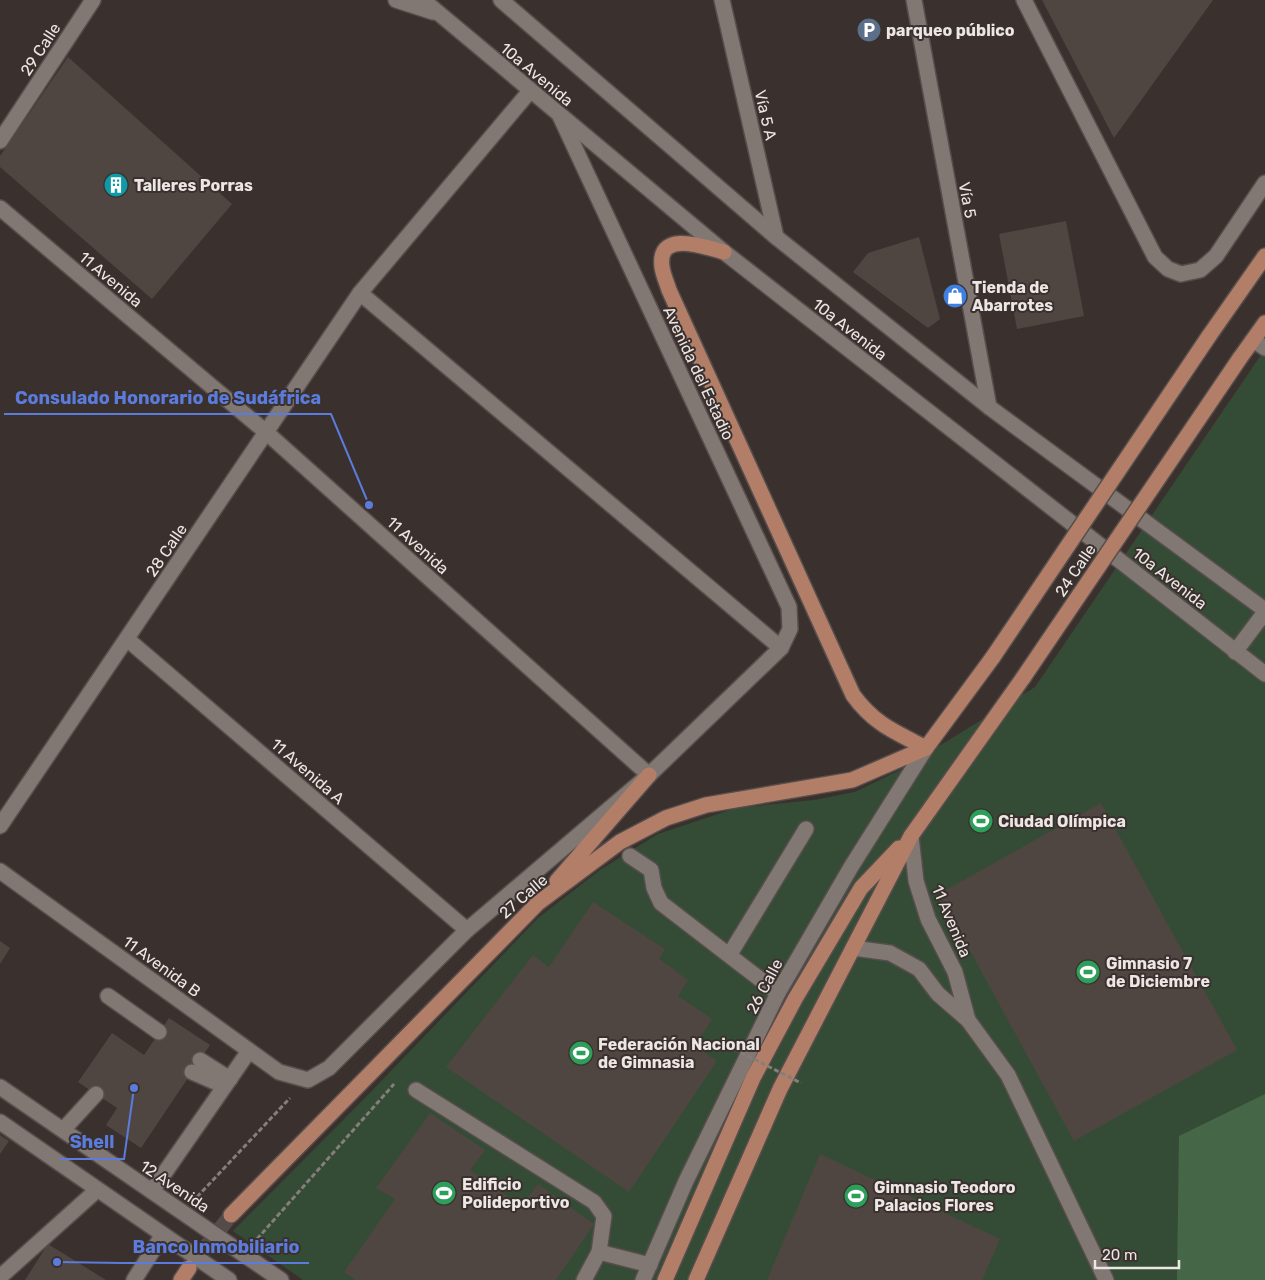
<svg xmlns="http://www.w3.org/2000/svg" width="1265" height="1280" font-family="Rubik,sans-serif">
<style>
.green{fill:#344c35}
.forest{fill:#456747}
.building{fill:#4f4642}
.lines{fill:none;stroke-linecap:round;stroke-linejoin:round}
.primary-tunnel{stroke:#554c49;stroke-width:15;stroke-dasharray:15 8;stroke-linecap:butt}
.service-casing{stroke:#564e4c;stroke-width:18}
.pedestrian-casing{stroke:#564e4c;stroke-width:18}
.minor-casing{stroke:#564e4c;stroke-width:18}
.secondary-casing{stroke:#564e4c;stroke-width:18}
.primary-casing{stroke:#564e4c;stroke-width:18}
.path{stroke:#857e7b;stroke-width:3;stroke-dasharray:5 2.5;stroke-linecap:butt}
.service{stroke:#817773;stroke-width:15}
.pedestrian{stroke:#817773;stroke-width:15}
.minor{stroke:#817773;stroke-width:15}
.secondary{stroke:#817773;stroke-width:15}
.primary{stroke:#b37e67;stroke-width:15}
.primary-bridge-casing{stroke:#564e4c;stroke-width:18;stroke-linecap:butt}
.path-bridge{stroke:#857e7b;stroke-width:3;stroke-dasharray:5 2.5;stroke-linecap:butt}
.primary-bridge{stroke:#b37e67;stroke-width:15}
.labels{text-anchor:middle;stroke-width:4;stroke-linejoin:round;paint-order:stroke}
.poi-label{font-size:16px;font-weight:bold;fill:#ece6e4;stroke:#3a312e;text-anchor:start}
.street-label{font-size:16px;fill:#ece6e4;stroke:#3a312e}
.leader{fill:none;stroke:#5b7cdc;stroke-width:2}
.callout-dot{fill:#5b7cdc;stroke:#3a312e;stroke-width:2}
.callout-label{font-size:18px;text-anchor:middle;font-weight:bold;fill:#5b7cdc;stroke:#3a312e;stroke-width:4;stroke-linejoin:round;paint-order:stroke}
</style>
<rect width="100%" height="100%" fill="#3a312e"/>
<polygon class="green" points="1265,349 1265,1280 303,1280 233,1231 364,1099 538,918 600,870 658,834 736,808 814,800 855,792 900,770 1035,687"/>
<polygon class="forest" points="1265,1094 1265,1280 1177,1280 1179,1136"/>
<g class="building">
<polygon points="1042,0 1213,0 1114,138"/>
<polygon points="68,57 232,204 152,299 0,167 0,156"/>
<polygon points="1066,221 1084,316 1017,329 999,234"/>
<polygon points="919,237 940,319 928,328 853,272 868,253"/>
<polygon points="1101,803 1237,1050 1074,1141 939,894"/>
<polygon points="593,902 665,949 659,959 688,980 678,996 712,1019 695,1046 717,1061 629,1192 446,1067 533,955 549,967"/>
<polygon points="0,941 10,948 0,964"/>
<polygon points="169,1018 210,1045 141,1148 106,1125 117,1108 78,1082 112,1033 144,1055"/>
<polygon points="430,1113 485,1150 470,1170 521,1206 538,1184 594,1224 556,1280 356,1280 344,1272 395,1199 376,1188"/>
<polygon points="0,1135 9,1141 0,1154"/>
<polygon points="820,1154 1000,1239 982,1280 767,1280"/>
<polygon points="48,1244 106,1280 25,1280"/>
</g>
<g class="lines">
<polyline class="primary-tunnel" points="190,1267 231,1215"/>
<defs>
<g id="service">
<polyline points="1024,0 1155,257 1168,269 1181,274 1200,270 1216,256 1265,183"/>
<polyline points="1253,340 1265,348"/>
<polyline points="911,836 916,881 928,919 955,972 968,1020"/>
<polyline points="630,856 651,870 654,888 661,903 778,993"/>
<polyline points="853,948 890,953 919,969 938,994 968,1020 1008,1075 1106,1280"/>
<polyline points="730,954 806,829"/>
<polyline points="108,996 159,1032"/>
<polyline points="200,1060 230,1079"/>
<polyline points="192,1072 224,1086"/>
<polyline points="416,1090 594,1202 604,1216 599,1252 650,1265"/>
<polyline points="63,1130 96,1094"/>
<polyline points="152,1191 249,1051"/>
<polyline points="0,1277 97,1190"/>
<polyline points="584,1280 599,1252"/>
</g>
<polyline id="pedestrian" points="360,293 530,91"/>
<g id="minor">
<polyline points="722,0 776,237"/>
<polyline points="914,0 989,407"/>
<polyline points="0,141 93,0"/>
<polyline points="0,208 267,433 649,775"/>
<polyline points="127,639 467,930"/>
<polyline points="0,826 360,293 781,648"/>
<polyline points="0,871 279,1072 308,1080 329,1068 467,930 649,775 781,648 790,629 789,607 560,116"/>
<polyline points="134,1280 162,1236"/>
</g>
<g id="secondary">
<polyline points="396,0 433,12"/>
<polyline points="423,0 724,252 1265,674"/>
<polyline points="501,0 776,237 989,407 1265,610"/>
<polyline points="1235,652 1265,612"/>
<polyline points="0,1087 281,1280"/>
<polyline points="0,1122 229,1280"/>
<polyline points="643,1280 686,1181 778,993 851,867 926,748"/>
</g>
<g id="primary">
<path d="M 724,252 C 705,247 657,229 662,267 C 663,275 667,283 669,290 L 853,695 C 874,724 895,732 926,748"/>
<polyline points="1209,336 1265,256"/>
<polyline points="1240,358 1265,323"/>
<polyline points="557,881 649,775"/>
<polyline points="231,1215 538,903 620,842 666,818 706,805 852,780 926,748 993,657"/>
<polyline points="181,1280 189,1268"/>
<polyline points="665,1280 753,1078 795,999 861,888 899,848"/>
<polyline points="696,1280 780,1089 911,836 1023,678"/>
</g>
</defs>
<use href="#service" class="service-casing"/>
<use href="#pedestrian" class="pedestrian-casing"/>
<use href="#minor" class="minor-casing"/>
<use href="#secondary" class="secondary-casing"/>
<use href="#primary" class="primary-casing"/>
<g class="path">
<polyline points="197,1197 290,1098"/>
<polyline points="257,1239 394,1084"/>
</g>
<use href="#service" class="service"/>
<use href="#pedestrian" class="pedestrian"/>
<use href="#minor" class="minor"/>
<use href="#secondary" class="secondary"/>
<use href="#primary" class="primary"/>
<defs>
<g id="primary-bridge">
<polyline points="993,657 1209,336"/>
<polyline points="1023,678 1240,358"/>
</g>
</defs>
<use href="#primary-bridge" class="primary-bridge-casing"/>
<polyline class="path-bridge" points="734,1049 801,1083"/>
<use href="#primary-bridge" class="primary-bridge"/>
</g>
<defs>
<symbol id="parking-disc" viewBox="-11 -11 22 22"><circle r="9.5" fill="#5c6f8a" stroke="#3a312e"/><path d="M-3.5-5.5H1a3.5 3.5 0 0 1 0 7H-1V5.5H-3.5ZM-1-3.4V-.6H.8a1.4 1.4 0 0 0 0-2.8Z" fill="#fff"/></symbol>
<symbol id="building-disc" viewBox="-11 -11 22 22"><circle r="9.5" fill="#0f9aa8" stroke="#3a312e"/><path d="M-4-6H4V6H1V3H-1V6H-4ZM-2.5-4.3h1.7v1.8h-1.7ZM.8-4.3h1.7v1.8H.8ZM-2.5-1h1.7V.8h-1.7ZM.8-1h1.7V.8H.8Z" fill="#fff"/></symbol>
<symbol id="shop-disc" viewBox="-11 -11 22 22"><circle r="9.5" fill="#3f7fe0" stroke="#3a312e"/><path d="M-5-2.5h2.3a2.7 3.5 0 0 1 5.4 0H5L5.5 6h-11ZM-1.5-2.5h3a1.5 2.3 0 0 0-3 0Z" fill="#fff"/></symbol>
<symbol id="stadium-disc" viewBox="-11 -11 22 22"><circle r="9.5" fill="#2e9e5b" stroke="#3a312e"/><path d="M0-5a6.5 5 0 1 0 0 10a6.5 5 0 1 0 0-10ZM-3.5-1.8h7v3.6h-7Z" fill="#fff"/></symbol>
</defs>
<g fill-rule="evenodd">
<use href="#parking-disc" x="855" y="16" width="28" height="28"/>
<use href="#building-disc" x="102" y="171" width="28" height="28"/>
<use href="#shop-disc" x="941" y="282" width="28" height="28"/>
<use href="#stadium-disc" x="967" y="807" width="28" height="28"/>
<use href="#stadium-disc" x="1074" y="958" width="28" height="28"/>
<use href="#stadium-disc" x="567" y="1039" width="28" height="28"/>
<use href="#stadium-disc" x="430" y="1179" width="28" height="28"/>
<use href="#stadium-disc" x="842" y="1182" width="28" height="28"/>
</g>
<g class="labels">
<g class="poi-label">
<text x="886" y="36">parqueo público</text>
<text x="134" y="191">Talleres Porras</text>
<text x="972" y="293">Tienda de<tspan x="972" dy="18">Abarrotes</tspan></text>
<text x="998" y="827">Ciudad Olímpica</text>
<text x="1106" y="969">Gimnasio 7<tspan x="1106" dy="18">de Diciembre</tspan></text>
<text x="598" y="1050">Federación Nacional<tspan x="598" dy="18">de Gimnasia</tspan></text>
<text x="462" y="1190">Edificio<tspan x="462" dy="18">Polideportivo</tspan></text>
<text x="874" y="1193">Gimnasio Teodoro<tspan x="874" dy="18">Palacios Flores</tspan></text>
</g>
<g class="street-label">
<text transform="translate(40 49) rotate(-57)" y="6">29 Calle</text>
<text transform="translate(537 74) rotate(40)" y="6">10a Avenida</text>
<text transform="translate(766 115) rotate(77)" y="6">Vía 5 A</text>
<text transform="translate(968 200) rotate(79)" y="6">Vía 5</text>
<text transform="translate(111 279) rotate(40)" y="6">11 Avenida</text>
<text transform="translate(850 329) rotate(38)" y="6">10a Avenida</text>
<text transform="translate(699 373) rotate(65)" y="6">Avenida del Estadio</text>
<text transform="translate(418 545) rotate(42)" y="6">11 Avenida</text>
<text transform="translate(166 550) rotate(-56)" y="6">28 Calle</text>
<text transform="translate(1075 570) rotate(-56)" y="6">24 Calle</text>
<text transform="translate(1170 578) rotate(38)" y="6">10a Avenida</text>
<text transform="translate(308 771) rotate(41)" y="6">11 Avenida A</text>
<text transform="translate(523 896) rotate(-41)" y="6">27 Calle</text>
<text transform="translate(952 921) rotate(67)" y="6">11 Avenida</text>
<text transform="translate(162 966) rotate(36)" y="6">11 Avenida B</text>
<text transform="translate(764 986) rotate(-62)" y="6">26 Calle</text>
<text transform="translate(175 1186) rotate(34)" y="6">12 Avenida</text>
</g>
</g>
<path class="leader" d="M369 505L331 414H4M134 1088L124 1159H60M57 1262L122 1263H309"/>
<g class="callout-dot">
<circle cx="369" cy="505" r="5"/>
<circle cx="134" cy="1088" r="5"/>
<circle cx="57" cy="1262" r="5"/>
</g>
<g class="callout-label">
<text x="168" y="404">Consulado Honorario de Sudáfrica</text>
<text x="92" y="1148">Shell</text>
<text x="216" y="1253">Banco Inmobiliario</text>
</g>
<path d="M1095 1260v8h84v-8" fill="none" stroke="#ece6e4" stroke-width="2.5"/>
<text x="1102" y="1260" font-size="15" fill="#ece6e4" stroke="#3a312e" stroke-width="4" paint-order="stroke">20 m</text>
</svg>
